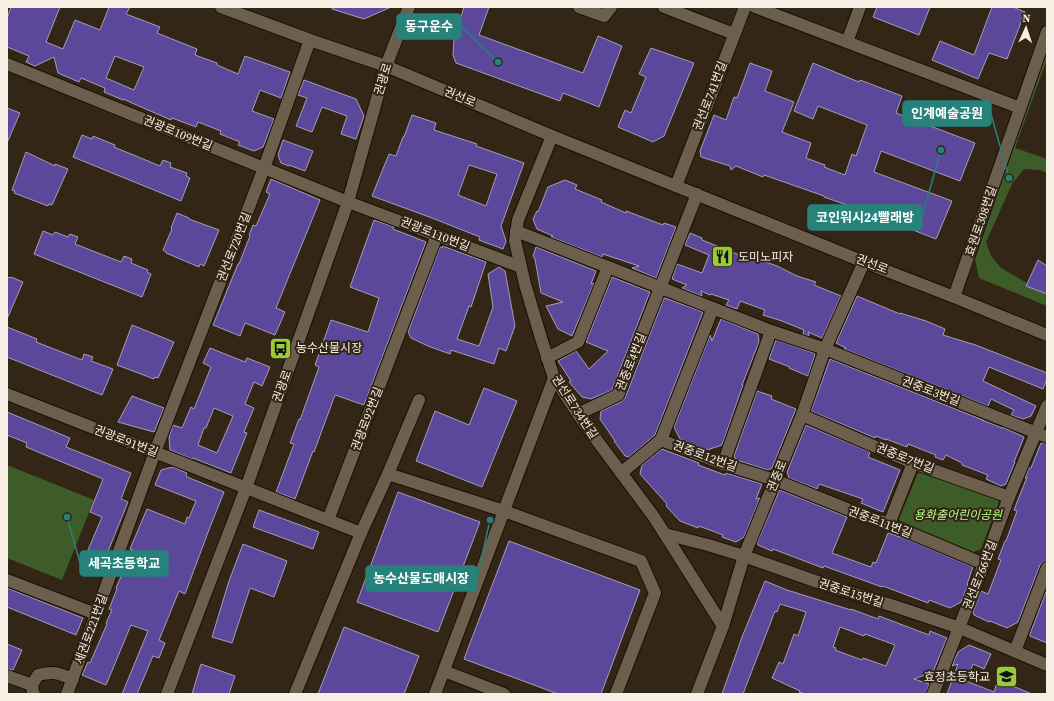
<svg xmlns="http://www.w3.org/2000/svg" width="1054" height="701" font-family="'Source Serif 4','Noto Sans KR',serif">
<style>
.green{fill:#3e5c28}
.building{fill:#5c489b;stroke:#a29fb6;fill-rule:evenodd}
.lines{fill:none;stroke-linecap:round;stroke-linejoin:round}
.minor-casing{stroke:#1a0f02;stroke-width:14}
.minor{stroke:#6d5f4d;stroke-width:12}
.labels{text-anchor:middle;stroke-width:4;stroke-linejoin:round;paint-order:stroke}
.street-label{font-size:12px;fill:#f7efe4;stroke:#332616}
.poi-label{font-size:12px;fill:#f7efe4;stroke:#332616;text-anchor:start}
.park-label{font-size:12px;font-style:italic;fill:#b7fb8a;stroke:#332616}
.leader{fill:none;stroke:#26827a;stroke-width:1.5}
.callout-dot{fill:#26827a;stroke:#332616;stroke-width:1.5}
.callout{fill:#26827a;stroke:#26827a;stroke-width:1.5}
.callout-label{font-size:13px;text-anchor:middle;font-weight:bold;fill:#fff}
</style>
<rect width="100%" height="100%" fill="#332616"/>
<g class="green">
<polygon points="1047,50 1047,59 1015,148 1047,159 1047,173 1040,170 1024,169 1012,184 986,242 991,256 1001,268 1032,286 1047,270 1047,306 979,278 975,259"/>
<polygon points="7,465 94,500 62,580 7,558"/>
<polygon points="927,471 996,497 999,502 981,549 971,553 901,525 899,519 918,473"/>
</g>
<g class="building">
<path d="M 11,7 L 60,7 L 46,42 L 63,49 L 75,20 L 100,30 L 109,7 L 130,7 L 126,14 L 160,27 L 157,33 L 197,49 L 195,55 L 217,63 L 217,65 L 238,74 L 245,56 L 290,72 L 281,98 L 260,90 L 252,111 L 274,119 L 263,147 L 254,151 L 238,145 L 240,142 L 220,134 L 221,131 L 198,122 L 196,127 L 172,118 L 171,120 L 123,99 L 123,100 L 104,92 L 105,88 L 81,78 L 79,82 L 58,73 L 54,57 L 35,66 L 26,62 L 29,56 L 7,47 L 7,18 ZM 115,56 L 144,67 L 134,90 L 106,78 Z"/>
<polygon points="333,7 391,7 364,19 332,9"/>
<polygon points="464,7 489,7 479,35 583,73 598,36 622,46 599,107 563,93 560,101 456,63 453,55 454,38"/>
<polygon points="877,7 930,7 919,35 873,17"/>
<polygon points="992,7 1013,7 1025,12 1007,59 989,53 978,79 932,60 940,41 974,55"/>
<polygon points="651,48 694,63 664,136 653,142 618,127 625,110 631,113 646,77 639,74"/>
<polygon points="750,63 772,71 765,91 794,102 782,132 811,143 806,158 825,165 824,167 845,175 852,154 856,156 867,125 818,106 813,119 794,111 813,63 859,82 860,80 902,96 896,113 975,143 960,181 881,151 874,172 952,201 936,239 867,212 824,197 824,196 764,175 763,177 736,166 731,170 730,166 701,157 700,151 714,115 726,120 734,97 737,98"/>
<polygon points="304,80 356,99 364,116 356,139 341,134 347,116 322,107 312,132 296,126 307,98 298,95"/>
<polygon points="7,108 20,113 7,143"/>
<path d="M 412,115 L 436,123 L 434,130 L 477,144 L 476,146 L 524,163 L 501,226 L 506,241 L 503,249 L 479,240 L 480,237 L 432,218 L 372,196 L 389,154 L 396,156 L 403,137 L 404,137 ZM 469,165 L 497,174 L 486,206 L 458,195 Z"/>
<polygon points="82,135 92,139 93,136 115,145 114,147 160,166 163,160 171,163 170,167 187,173 186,176 190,178 181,201 73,157"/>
<polygon points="283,140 313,151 305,171 289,165 289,166 281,163 278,155"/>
<polygon points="26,152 55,166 55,164 68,169 52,205 49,204 48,206 14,193 15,191 12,190"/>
<polygon points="271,179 320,200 276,308 285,312 275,335 245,323 240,336 213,325 238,264 239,264 250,236 249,235 253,225 256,226 270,194 266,192"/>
<polygon points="565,180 577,185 575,189 602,200 601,202 626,213 626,211 663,225 664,223 676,227 656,278 632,268 639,266 603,254 602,257 551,237 553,236 537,229 533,219 537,211 538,212 548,187"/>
<polygon points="177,213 189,218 189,219 219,230 204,266 200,264 199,267 166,253 166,252 163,250 172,229 171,228"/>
<polygon points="374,220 394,227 393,229 426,242 364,405 335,395 314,452 313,451 295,499 276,492 294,444 290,443 299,419 300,420 319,367 315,365 331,320 368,332 379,298 350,287"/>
<polygon points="43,231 53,235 55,232 68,237 70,234 78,237 75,244 121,262 124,256 132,259 131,263 148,270 147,272 151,274 142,297 34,254"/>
<polygon points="690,233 702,238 702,240 737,254 762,262 763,261 777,266 797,276 816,282 814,285 841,296 822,338 808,332 809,336 803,334 804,330 782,321 763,315 765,310 740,301 737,309 726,305 729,300 711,294 710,295 701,291 702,296 682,288 687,285 672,279 677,264 702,273 709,255 685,245"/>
<polygon points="443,246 486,262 471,307 469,306 457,339 479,346 493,307 488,274 499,267 505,271 515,326 506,351 499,348 494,364 451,350 450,354 428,346 411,338 408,332 440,247 442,248"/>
<polygon points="536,247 596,271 591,284 594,283 572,336 558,329 546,306 563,302 541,293 535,259 533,256"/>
<polygon points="1038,260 1047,266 1047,294 1026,286"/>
<polygon points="7,277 10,278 11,277 23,282 7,319"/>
<polygon points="612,277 650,292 612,390 591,399 582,397 569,382 571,381 558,361 576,351 589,369 608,351 586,342"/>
<polygon points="857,296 900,314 900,313 926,321 945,329 943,335 972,344 973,344 1047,373 1047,379 1043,389 989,367 983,381 1036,406 1031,416 1023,419 1011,415 1014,410 991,399 988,406 844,349 846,348 836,343"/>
<polygon points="664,298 665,298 703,312 655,435 629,457 625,456 614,441 615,441 600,419 601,411 621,402 625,398"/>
<polygon points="721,319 758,334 759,342 742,385 743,385 722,445 707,450 680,439 674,427 710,335 712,341"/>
<polygon points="132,325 174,342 158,378 155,377 154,379 117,365"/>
<polygon points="7,327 37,339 36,342 82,360 84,354 93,357 91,361 113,369 102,395 7,357"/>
<polygon points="776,340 814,353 815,355 808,376 789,368 790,367 769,359"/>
<path d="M 210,348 L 245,362 L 247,358 L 270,367 L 262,386 L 254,382 L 245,404 L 254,408 L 244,432 L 247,433 L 231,473 L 193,458 L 192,459 L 170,450 L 169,437 L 173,425 L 182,428 L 191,407 L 194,409 L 211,367 L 203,363 ZM 214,408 L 233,416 L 217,453 L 198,445 L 204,428 L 206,428 Z"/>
<polygon points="830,359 983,420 982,420 1002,428 1002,427 1024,437 1014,462 1015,462 1006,484 1001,486 986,479 988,475 962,465 962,463 946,455 943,460 935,457 936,455 908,444 907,447 886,439 886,440 876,436 875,438 811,411"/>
<polygon points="484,388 517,401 482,487 416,461 435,411 469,425"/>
<polygon points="757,391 772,396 771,399 796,409 772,468 768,470 736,460 734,456"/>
<polygon points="132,396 164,408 154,432 118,422"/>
<polygon points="7,412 70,438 66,447 131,473 121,499 128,502 98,576 80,569 102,517 90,512 103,479 26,447 27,443 7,435"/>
<polygon points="806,425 870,452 868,457 900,470 883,512 861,503 863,499 819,484 817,489 789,478 787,472"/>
<polygon points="1041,443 1047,444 1047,561 1043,562 1040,565 1018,622 1007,628 990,621 989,622 974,615 973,612 981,591 988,594 1001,560 998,559 1005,541 1006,541 1017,511 1014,510 1027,477 1025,478 1029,468 1031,468"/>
<polygon points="662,449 699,463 698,465 725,475 726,473 762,484 756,499 760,498 744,537 736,542 722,537 723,535 699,526 698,528 680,521 666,506 667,504 640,474 642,465"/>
<polygon points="173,467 187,473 186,476 187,477 224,492 210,527 185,594 179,591 159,640 165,643 159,658 153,656 137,694 122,694 148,631 131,625 106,685 82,675 88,662 90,663 107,624 106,623 112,610 109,609 117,589 116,588 123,572 124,573 133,550 130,549 147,509 185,524 187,517 189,518 196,501 155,485 161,470"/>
<polygon points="780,490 847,517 832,553 871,567 873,562 876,563 888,533 909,540 973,567 967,584 968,585 961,602 950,608 929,600 928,603 883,586 882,587 824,566 823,568 773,549 772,551 758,545 757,543 779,491"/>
<polygon points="398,492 480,522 438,632 357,602"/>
<polygon points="259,510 319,532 313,549 253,527"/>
<polygon points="509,541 640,590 601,694 558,694 464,659"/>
<polygon points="243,544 287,561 274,597 250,588 232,643 212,637 229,581"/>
<path d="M 765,581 L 787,590 L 851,610 L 851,609 L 878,619 L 879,616 L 929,635 L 930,631 L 947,638 L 933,672 L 914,679 L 929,684 L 926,694 L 805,694 L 799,692 L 800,691 L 772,678 L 779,662 L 783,664 L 794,634 L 798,636 L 806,612 L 780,604 L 777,612 L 775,611 L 743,694 L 722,694 L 742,637 ZM 840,627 L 864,636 L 865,634 L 895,645 L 886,666 L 863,658 L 862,660 L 835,650 L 836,648 L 833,647 Z"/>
<polygon points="7,588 83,618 76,635 7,607"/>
<polygon points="1047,589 1047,643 1030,636 1030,634"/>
<polygon points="344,627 419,656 404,694 318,694"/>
<polygon points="7,644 22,650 13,670 7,669"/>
<polygon points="969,645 991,654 984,669 973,664 966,681 994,692 998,680 1032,694 947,694 958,664 952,666 958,652"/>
<polygon points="201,664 235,676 229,694 192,694"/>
</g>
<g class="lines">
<defs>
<g id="minor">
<polyline points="221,7 310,40 386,66 552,136 864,262 954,297 1047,335"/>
<polyline points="579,7 604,16 611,7"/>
<polyline points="664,7 734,34"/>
<polyline points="755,7 1020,108"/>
<polyline points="847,42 860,7"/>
<polyline points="7,64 348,202 521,267"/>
<polyline points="552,136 518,220 515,241 525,284 541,338 554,378 584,423 654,517 723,626"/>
<polyline points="676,186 745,7"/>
<polyline points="516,231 771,331 825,349 1047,437"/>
<polyline points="954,297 1047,32"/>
<polyline points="547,358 578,342 608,267"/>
<polyline points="7,394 361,533"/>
<polyline points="578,414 618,395 697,194"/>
<polyline points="802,415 913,463 1009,497"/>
<polyline points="661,440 713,308"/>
<polyline points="723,464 771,331"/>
<polyline points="621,473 661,440 723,464 775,480 857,513 889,524 984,564"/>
<polyline points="388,474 504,511 641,561 655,593 616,694"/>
<polyline points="328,520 437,235"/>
<polyline points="889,524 913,463"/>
<polyline points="665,534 708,545 744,556 829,586 894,606 960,628 1047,665"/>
<polyline points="7,580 96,614"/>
<polyline points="1015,651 1047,568"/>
<polyline points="444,671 504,694"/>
<polyline points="7,676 32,685"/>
<path d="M 34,694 L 33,693 L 32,685 L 38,675 C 53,671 58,673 73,679"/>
<polyline points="67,694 155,452 264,168 310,40"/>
<polyline points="167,694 246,488 348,202 386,66 409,7"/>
<polyline points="295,694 361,533 388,474 419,400"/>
<polyline points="435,694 554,378"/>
<polyline points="697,694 723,626 744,556 802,415 825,349 864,262"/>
<polyline points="933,694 984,564 1009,497 1047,406"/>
</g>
</defs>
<use href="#minor" class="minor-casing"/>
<use href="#minor" class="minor"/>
</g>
<defs>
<symbol id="restaurant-square" viewBox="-11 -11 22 22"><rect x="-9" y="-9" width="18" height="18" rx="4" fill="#98cb36" stroke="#332616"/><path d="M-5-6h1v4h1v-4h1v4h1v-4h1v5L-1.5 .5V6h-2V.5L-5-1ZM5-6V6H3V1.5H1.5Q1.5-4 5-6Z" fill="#111"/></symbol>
<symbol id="bus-square" viewBox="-11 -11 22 22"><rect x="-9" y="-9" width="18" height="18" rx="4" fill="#98cb36" stroke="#332616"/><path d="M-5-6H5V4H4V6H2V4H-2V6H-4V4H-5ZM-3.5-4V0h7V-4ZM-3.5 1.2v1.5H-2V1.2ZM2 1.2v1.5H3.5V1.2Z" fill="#111"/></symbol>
<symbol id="school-square" viewBox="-11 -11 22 22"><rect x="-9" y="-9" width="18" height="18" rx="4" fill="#98cb36" stroke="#332616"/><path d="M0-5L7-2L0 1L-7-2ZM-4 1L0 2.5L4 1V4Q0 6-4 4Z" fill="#111"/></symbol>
</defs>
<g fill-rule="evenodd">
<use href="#restaurant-square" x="710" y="244" width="25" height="25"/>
<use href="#bus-square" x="268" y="336" width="25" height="25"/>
<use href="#school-square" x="994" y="664" width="25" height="25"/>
</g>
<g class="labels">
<g class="street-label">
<text transform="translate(383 79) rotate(-73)" y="4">권광로</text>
<text transform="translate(710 96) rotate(-69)" y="4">권선로741번길</text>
<text transform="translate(460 97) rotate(23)" y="4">권선로</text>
<text transform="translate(178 133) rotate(22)" y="4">권광로109번길</text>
<text transform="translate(981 221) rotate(-71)" y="4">효원로308번길</text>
<text transform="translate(435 234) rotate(21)" y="4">권광로110번길</text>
<text transform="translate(234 247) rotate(-69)" y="4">권선로720번길</text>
<text transform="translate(872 264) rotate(21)" y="4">권선로</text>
<text transform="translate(631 362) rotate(-68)" y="4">권중로4번길</text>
<text transform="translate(282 386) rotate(-70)" y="4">권광로</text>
<text transform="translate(931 391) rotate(21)" y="4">권중로3번길</text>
<text transform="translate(575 407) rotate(57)" y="4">권선로734번길</text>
<text transform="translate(367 419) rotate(-69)" y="4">권광로92번길</text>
<text transform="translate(126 441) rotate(21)" y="4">권광로91번길</text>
<text transform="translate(705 456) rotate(20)" y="4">권중로12번길</text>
<text transform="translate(905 458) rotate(22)" y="4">권중로7번길</text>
<text transform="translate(777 476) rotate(-68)" y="4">권중로</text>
<text transform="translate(880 522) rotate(21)" y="4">권중로11번길</text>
<text transform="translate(980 575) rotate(-69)" y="4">권선로766번길</text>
<text transform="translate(851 593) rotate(18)" y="4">권중로15번길</text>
<text transform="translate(91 629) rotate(-70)" y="4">세권로221번길</text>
</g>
<g class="poi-label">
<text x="738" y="261">도미노피자</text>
<text x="296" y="352">농수산물시장</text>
<text x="990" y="681" text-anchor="end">효정초등학교</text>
</g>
<g class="park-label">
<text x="958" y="519">용화출어린이공원</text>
</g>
</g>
<path class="leader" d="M498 62L461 26M1009 178L991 114M941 150L922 217M67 517L80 563M490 520L477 578"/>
<g class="callout-dot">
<circle cx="498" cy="62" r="4"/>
<circle cx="1009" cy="178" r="4"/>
<circle cx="941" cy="150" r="4"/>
<circle cx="67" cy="517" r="4"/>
<circle cx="490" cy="520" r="4"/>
</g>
<g class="callout">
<rect x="397" y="14" width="64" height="25" rx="4"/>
<rect x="903" y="101" width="88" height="25" rx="4"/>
<rect x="808" y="205" width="114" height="25" rx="4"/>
<rect x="80" y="551" width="88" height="25" rx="4"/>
<rect x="366" y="566" width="111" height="25" rx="4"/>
</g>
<g class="callout-label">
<text x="429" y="31">동구운수</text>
<text x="947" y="118">인계예술공원</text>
<text x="865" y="222">코인워시24빨래방</text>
<text x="124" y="568">세곡초등학교</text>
<text x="421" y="583">농수산물도매시장</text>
</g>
<rect width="1054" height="701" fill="none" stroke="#f7efe4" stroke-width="16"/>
<g transform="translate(1026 28) rotate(3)" stroke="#332616" stroke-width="3" paint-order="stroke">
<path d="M0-3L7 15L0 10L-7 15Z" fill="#f7efe4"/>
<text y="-6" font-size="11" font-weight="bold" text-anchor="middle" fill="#f7efe4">N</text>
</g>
</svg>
